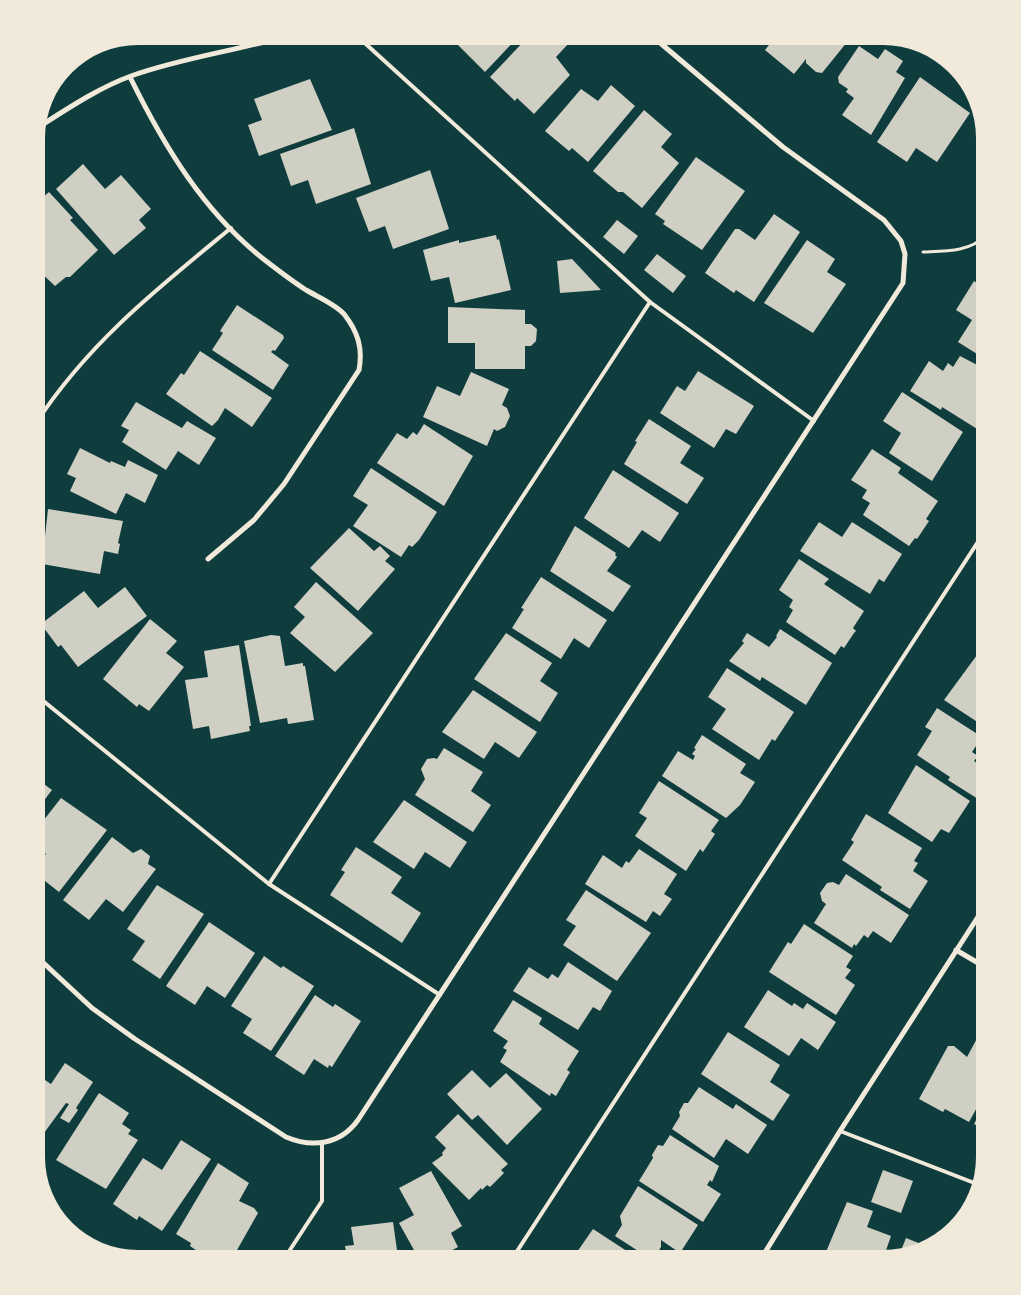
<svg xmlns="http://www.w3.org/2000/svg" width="1021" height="1295" font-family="Rubik,sans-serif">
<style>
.building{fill:#cfcfc3}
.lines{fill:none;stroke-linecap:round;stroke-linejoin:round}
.path{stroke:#f1e9da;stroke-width:3}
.service{stroke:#f1e9da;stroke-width:4}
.minor{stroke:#f1e9da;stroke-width:5}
</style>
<rect width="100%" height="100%" fill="#0f3d3e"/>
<g class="building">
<polygon points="449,36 519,36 485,72"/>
<polygon points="529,36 561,36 569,43 556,57 570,75 534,114 517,98 515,101 490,77"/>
<polygon points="746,36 761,36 755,44"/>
<polygon points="776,36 852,36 822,73 816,72 806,63 806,59 794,74 765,50"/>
<polygon points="859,46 878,59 885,49 903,61 896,72 905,78 871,135 842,115 854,98 846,92 848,89 839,83 838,77"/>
<polygon points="920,77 970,113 937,162 916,148 907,162 877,142"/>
<polygon points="310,79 332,130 259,156 248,125 262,120 254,99"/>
<polygon points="611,85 635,106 588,162 572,148 569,151 545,131 581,89 598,101"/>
<polygon points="644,110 672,134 661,147 679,163 642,208 623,192 618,192 593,171"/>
<polygon points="354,128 371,184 316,204 308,180 291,186 280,154"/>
<polygon points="696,157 745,191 702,250 663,224 665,221 655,214"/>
<polygon points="83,164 105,189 121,175 151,209 139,220 146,228 114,255 56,189"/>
<polygon points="430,170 449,229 393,249 385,226 369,232 356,198"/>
<polygon points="49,192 73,218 70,220 98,250 70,277 66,277 55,286 36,268 36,203"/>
<polygon points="774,214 800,232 754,302 736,290 734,293 705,273 735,229 739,229 755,240"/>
<polygon points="617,220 638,236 624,254 603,237"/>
<polygon points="496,235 497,240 499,239 511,290 455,303 449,277 431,281 423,250 459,240 459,243"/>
<polygon points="807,240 835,259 827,272 846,284 813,333 764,303"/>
<polygon points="657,254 686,276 673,293 644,270"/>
<polygon points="572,259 601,290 560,293 557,261"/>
<polygon points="974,281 985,288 985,359 958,342 972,320 956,310"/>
<polygon points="36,287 43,292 36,301"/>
<polygon points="237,305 283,335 284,338 275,351 273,350 271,352 289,365 273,390 212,350 223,333 220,331"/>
<polygon points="448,307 525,310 525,324 531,324 537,329 536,341 531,346 525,346 525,369 475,369 475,343 448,343"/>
<polygon points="200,351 272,398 252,427 225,408 218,420 212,426 166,394 181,373 184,375"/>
<polygon points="960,356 985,369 985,429 982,432 942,407 941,410 910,391 929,361 943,371 948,363 953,367"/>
<polygon points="698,371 754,406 736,434 726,429 714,448 660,413 677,386 685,391"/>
<polygon points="471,372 509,389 502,405 507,408 510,416 505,427 497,431 494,429 487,446 423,417 437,386 460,396"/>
<polygon points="902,392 963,432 932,481 889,453 901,433 883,421"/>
<polygon points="136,402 182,428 187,421 216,438 199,465 178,451 166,470 122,442 129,430 121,426"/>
<polygon points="649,419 691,446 680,463 704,478 687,504 624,464 637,442 635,441"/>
<polygon points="424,424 473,456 444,506 377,463 397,433 407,439 413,432 417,435"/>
<polygon points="80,448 110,463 111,461 125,467 128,460 158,475 145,503 126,493 116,514 70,491 76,478 67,474"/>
<polygon points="872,449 901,468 898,473 938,501 926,519 929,521 917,539 915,538 909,546 863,515 870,503 862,498 867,490 851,480"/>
<polygon points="371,468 437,512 419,540 412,547 409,545 401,557 353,526 368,505 353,496"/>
<polygon points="613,470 679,513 660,542 642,530 629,548 584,518"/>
<polygon points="48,509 123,521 118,543 120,544 118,554 104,551 100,574 42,564"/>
<polygon points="819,522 842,537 852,522 902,554 884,582 879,579 870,594 800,551"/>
<polygon points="575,526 616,553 615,555 617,557 607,571 631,586 613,612 550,571"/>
<polygon points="349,528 374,551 380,546 390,556 385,561 395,569 358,611 310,568"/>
<polygon points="799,559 829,579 824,584 864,611 853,628 856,631 854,633 844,648 841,646 835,655 786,622 793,610 789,607 793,600 779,590"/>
<polygon points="541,577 607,620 589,648 574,638 561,659 512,628 524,609 521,608"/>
<polygon points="316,582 373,633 335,672 290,633 305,617 294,607"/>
<polygon points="125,587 147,616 78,667 61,645 58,647 41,624 84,591 98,608"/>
<polygon points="150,619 177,641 166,653 184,667 149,711 139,704 137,707 103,679"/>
<polygon points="780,629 832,663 806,705 762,677 760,681 729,661 744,643 742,641 747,633 769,647 777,637 776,636"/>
<polygon points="506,633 552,663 540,681 558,693 540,722 474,679"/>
<polygon points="271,635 280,636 285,666 303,663 303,666 305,666 314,720 288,724 287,718 260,723 244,641"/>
<polygon points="239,645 251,726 249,726 250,731 211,739 209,726 193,729 185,680 208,677 204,651"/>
<polygon points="977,655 985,660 985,727 944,700"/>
<polygon points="727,668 794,712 775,741 772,739 759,760 712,729 726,709 708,697"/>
<polygon points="473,690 537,732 519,758 495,742 484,759 442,732"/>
<polygon points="937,708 982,737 972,752 978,756 974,761 985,768 985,789 978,799 948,780 950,777 917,755 932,731 925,727"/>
<polygon points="702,735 746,764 740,773 755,782 740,805 726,818 662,776 678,751 693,760 695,756 692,754 696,749 694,748"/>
<polygon points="444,748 483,772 471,791 491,805 473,832 415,795 425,779 421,769 427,759 434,758 437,759"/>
<polygon points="916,765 970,801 949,833 941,829 932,842 888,813"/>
<polygon points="36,778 52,790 36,811"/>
<polygon points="659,781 719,820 711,831 715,834 703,852 700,849 686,871 635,836 647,818 639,813"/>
<polygon points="61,798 107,830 59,892 36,874 36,867 46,854 36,847 36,830"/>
<polygon points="404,800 467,842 450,868 425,852 414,869 373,842"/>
<polygon points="866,814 922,848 914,861 918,863 913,871 928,881 910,909 880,890 882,887 842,860 854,842 851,840"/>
<polygon points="112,837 133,853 141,849 150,856 148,864 156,869 123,912 106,899 89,920 63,900"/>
<polygon points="356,847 402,877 391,893 421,913 402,943 330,895 345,872 341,870"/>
<polygon points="639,849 677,874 664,894 672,899 660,916 653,911 646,922 585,884 603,855 622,868 626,861 629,863"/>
<polygon points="846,874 909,915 891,943 873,931 868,938 864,935 856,946 854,944 852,948 814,923 826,904 822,901 820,893 827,883 833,882 839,885"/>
<polygon points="157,885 204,914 160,979 132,960 145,941 127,929"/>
<polygon points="586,890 651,933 617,981 563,945 576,926 566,920"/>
<polygon points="209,922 255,953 225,998 207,986 195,1005 166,986"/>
<polygon points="804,924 853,956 846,967 851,970 845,978 855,985 836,1015 769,972 788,942 791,944"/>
<polygon points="264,956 281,968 283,966 314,986 271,1051 243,1033 252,1019 231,1006"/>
<polygon points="568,962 612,991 600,1011 593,1007 578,1030 513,991 529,967 548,979 552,974 558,978"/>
<polygon points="768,990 792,1006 794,1003 803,1009 807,1003 836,1022 818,1050 801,1038 789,1056 744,1027"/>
<polygon points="315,995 333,1007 335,1004 361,1021 332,1067 329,1065 328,1068 314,1059 304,1075 275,1056"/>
<polygon points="513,1000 542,1018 539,1024 579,1051 567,1070 570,1072 556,1096 551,1093 550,1096 500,1062 507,1050 503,1048 508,1041 493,1031"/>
<polygon points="981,1031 985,1033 985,1093 969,1122 945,1109 943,1112 919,1099 948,1046 954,1046 967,1057"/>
<polygon points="728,1032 780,1065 770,1082 790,1095 773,1121 701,1074"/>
<polygon points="65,1063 93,1082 76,1108 78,1110 69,1123 60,1118 69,1104 66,1103 36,1144 36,1074 51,1084"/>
<polygon points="472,1070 490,1088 506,1073 542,1109 507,1145 478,1115 472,1120 447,1094"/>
<polygon points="699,1087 733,1109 736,1104 767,1125 748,1154 726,1139 714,1158 672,1129 680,1116 679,1112 684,1103 688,1103"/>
<polygon points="99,1093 129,1113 122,1124 131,1130 128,1134 138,1140 106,1189 56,1160"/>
<polygon points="985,1104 985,1130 974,1124"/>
<polygon points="458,1114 508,1164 501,1170 504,1173 490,1187 487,1185 482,1190 481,1188 469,1200 432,1163 443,1155 442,1153 446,1148 435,1137"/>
<polygon points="670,1135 719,1166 712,1182 710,1180 707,1185 721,1194 703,1222 639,1181 653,1158 652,1155 658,1145 663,1146"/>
<polygon points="181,1140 211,1159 162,1231 139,1216 137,1220 113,1204 143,1158 162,1170"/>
<polygon points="218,1163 249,1183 239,1201 254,1208 258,1213 232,1259 209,1259 190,1246 191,1243 176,1234"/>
<polygon points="883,1170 913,1181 901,1213 871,1202"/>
<polygon points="431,1171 462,1226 451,1233 458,1247 438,1258 435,1254 427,1259 419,1259 399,1223 414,1215 399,1188"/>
<polygon points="638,1186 698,1225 680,1253 661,1240 661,1247 655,1257 649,1258 615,1236 622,1225 620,1216"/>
<polygon points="847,1202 873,1211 867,1227 891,1236 883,1259 823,1259"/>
<polygon points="393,1222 398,1257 331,1259 330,1253 346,1251 345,1246 354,1245 351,1227"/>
<polygon points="593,1229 639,1259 588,1259 577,1252"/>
<polygon points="906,1238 926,1246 900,1253"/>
</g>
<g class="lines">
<path class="path" d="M 923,252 C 944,251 970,252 985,236"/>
<g class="service">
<polyline points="357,36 650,302 814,421"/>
<path d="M 36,423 C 89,342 158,288 231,228"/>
<polyline points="36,695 269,884 440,995"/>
<polyline points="269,884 650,302"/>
<polyline points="840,1131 977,1184"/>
<polyline points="284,1259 322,1201 322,1143"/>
<polyline points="512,1259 985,531"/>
</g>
<g class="minor">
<path d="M 130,77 C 164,146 204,213 266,261 C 279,271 292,281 306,290 C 318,297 335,304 344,314 C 358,332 363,348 359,370 L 284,484 L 254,520 L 208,559"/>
<path d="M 37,128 C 67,109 98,88 131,76 C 181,58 235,51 287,36"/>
<polyline points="956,950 985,967"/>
<path d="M 36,956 L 92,1008 L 135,1039 L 286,1137 C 312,1148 340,1145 358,1120 L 903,283 L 905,254 L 901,241 L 884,220 L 783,147 L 652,36"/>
<polyline points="761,1259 840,1131 985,906"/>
</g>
</g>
<path d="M0 0H1021V1295H0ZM138 45H883A93 93 0 0 1 976 138V1157A93 93 0 0 1 883 1250H138A93 93 0 0 1 45 1157V138A93 93 0 0 1 138 45Z" fill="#f1e9da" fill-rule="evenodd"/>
</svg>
